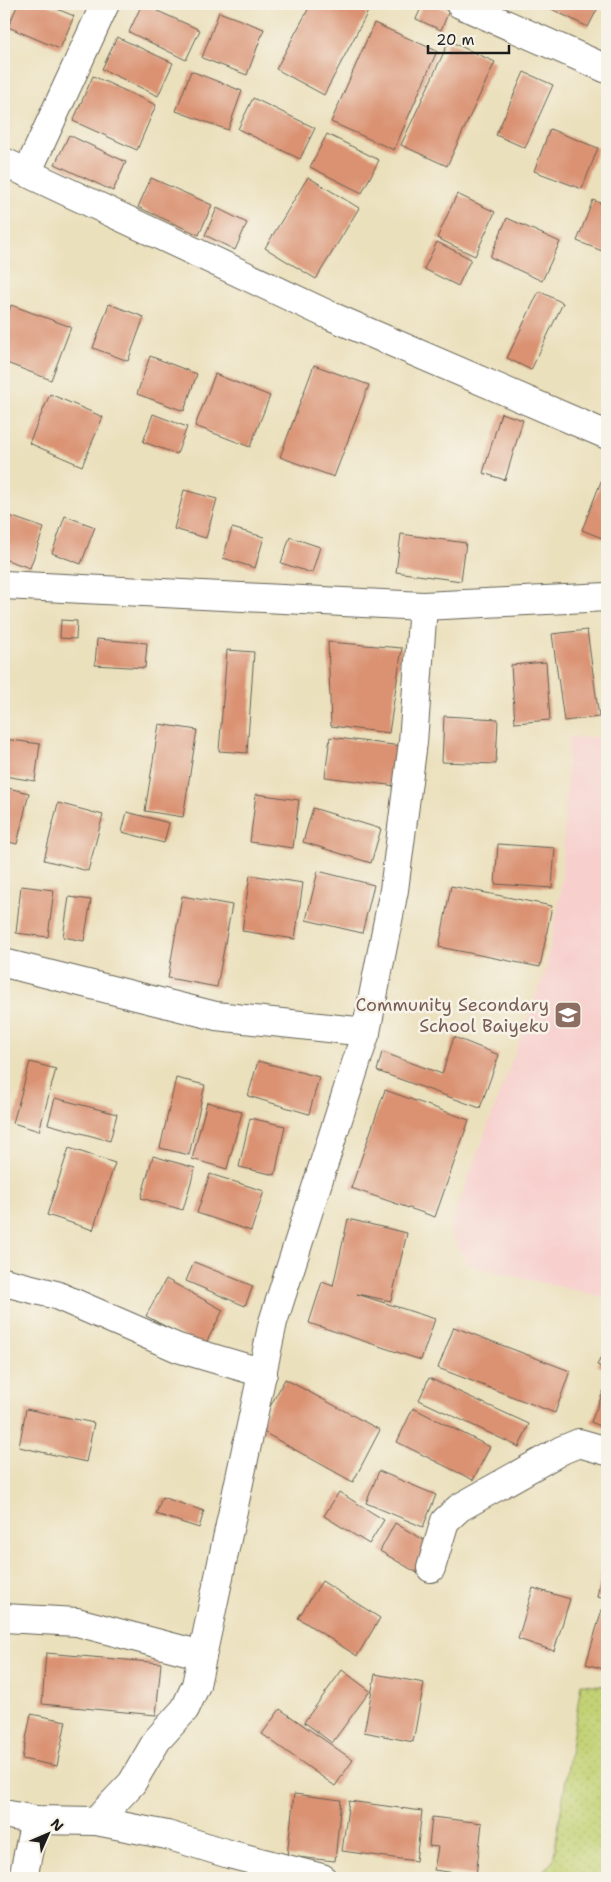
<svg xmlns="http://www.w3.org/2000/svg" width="611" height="1882" font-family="'Shantell Sans',sans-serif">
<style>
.built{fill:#f7d0ce}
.grass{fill:url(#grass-dots);stroke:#707748}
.building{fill:#da9272}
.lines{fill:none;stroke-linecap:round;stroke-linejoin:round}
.minor-casing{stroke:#646154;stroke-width:30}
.minor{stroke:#fff;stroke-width:28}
.labels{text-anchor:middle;stroke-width:5;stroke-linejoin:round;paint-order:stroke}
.education-label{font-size:18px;fill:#785e54;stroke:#f7f3e8;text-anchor:end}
</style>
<defs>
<pattern id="grass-dots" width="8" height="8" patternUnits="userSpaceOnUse" patternTransform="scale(1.25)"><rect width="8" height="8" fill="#c3d274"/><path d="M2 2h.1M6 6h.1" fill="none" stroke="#a7b464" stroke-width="1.8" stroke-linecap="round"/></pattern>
</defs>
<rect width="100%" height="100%" fill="#f7f3e8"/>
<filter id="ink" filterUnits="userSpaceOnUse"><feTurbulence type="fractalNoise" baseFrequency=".02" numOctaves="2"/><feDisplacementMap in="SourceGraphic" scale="10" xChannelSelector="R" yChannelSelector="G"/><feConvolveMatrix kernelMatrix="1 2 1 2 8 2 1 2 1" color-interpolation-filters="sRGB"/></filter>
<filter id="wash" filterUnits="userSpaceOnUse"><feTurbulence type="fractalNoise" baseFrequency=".0096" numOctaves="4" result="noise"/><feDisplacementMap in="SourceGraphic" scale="20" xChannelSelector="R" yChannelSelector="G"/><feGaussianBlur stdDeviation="1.12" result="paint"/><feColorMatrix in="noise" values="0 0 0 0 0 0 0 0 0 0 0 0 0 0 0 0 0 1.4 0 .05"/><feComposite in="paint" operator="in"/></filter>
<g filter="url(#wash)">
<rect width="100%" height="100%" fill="#ebe0bc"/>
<polygon class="built" points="569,737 607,737 607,1298 468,1265 449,1230 545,972 561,891"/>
<polygon class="grass" points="581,1684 607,1686 607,1878 535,1878 553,1861"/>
<g id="blocks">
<g class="building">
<polygon points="18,4 45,4 74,16 60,49 8,27"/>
<polygon points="142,4 200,30 186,60 129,32"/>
<polygon points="311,4 372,4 324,95 276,69"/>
<polygon points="423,4 432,4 449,11 441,30 416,19"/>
<polygon points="541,4 600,4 588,27"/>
<polygon points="219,12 264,29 247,75 202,58"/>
<polygon points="374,23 437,51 394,150 331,122"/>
<polygon points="117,37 173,63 158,96 102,69"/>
<polygon points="449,41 495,62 447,166 401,145"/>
<polygon points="191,71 242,91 228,130 176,111"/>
<polygon points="524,72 553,85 525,148 496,135"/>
<polygon points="93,76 156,105 137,150 73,121"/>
<polygon points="253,98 315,128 300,159 238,129"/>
<polygon points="550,129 598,148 582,189 534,171"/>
<polygon points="327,134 379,160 362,193 310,167"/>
<polygon points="69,135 126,162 113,191 55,164"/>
<polygon points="308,177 359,208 316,279 265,248"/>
<polygon points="151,178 212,205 199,235 138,207"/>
<polygon points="457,194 495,212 475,256 437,238"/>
<polygon points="593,200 607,206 607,253 577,241"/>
<polygon points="217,208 247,223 235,250 205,235"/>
<polygon points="507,218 560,242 542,281 490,257"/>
<polygon points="437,242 471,259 458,286 424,269"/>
<polygon points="539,291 563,303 531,370 507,358"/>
<polygon points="109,304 144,317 128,361 93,348"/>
<polygon points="11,305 71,327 51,380 4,362 4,325"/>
<polygon points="150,356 197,374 184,411 137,394"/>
<polygon points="314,365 369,385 334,477 280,457"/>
<polygon points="215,374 270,396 250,447 195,426"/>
<polygon points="50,394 103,417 82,466 29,443"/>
<polygon points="501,413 523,420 505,480 483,473"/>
<polygon points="153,414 187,427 177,454 143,442"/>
<polygon points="607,466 607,540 582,530"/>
<polygon points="184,490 217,499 206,538 174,529"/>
<polygon points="4,514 44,528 30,568 4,559"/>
<polygon points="65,516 95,527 81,564 52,553"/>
<polygon points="232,528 264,537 255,568 223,558"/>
<polygon points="401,534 466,543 461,581 396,572"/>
<polygon points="290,537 320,547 312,573 281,563"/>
<polygon points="61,620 77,621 76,639 60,638"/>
<polygon points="587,630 599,717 564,721 552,634"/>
<polygon points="97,639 147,643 145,668 95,665"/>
<polygon points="328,642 402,648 389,733 331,726"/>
<polygon points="227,650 254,652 247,753 219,751"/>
<polygon points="546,662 550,720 515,723 511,665"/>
<polygon points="444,716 498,719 496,764 442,762"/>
<polygon points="159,724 197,730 183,817 145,811"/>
<polygon points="330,737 401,746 396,786 325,777"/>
<polygon points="4,739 40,744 35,781 4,776"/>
<polygon points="4,787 29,793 17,844 4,841"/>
<polygon points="256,794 299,800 293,848 250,842"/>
<polygon points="58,803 103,815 88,871 44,860"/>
<polygon points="313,808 381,829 371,863 303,842"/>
<polygon points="127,812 169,823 164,843 122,832"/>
<polygon points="498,844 555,848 552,888 495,884"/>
<polygon points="318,871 374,885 362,933 306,920"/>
<polygon points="250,875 303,883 295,939 242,931"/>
<polygon points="21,886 54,890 48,937 16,933"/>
<polygon points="451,886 552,906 540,967 439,947"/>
<polygon points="182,896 232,905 217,987 168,978"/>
<polygon points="69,897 91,900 84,941 63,937"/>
<polygon points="454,1037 499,1055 480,1108 377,1071 382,1052 442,1074"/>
<polygon points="258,1061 319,1077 309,1114 248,1096"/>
<polygon points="30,1062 56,1069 39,1131 13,1123"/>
<polygon points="176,1078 205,1085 189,1155 160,1148"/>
<polygon points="385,1090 469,1120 435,1217 351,1188"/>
<polygon points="55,1098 117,1114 110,1141 48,1124"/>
<polygon points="207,1102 242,1112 227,1169 192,1159"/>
<polygon points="250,1118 285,1126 275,1175 239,1167"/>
<polygon points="69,1148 115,1163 93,1230 47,1215"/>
<polygon points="153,1156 195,1168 183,1210 141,1198"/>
<polygon points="210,1174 264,1191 251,1231 197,1213"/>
<polygon points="348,1219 407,1233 391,1301 357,1294 435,1319 421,1360 309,1323 322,1282 333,1286"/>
<polygon points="194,1262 253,1286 245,1306 186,1281"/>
<polygon points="166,1279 223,1310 204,1347 146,1316"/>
<polygon points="454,1327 570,1371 555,1413 438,1368"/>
<polygon points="605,1350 607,1351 607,1370 597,1365"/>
<polygon points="429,1378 529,1424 519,1447 419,1400"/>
<polygon points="285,1379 380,1430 353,1482 258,1429"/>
<polygon points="604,1390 607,1391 607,1429 591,1422"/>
<polygon points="413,1408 490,1447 473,1480 397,1442"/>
<polygon points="26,1409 94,1423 86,1462 19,1447"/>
<polygon points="379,1471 436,1495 423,1527 366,1503"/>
<polygon points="339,1492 384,1520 369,1544 324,1516"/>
<polygon points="162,1497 204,1511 199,1528 156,1514"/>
<polygon points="395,1523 435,1547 419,1574 380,1551"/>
<polygon points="606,1548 607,1548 607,1599 597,1597"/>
<polygon points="322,1581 380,1618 357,1656 298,1618"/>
<polygon points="533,1588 570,1599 554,1651 518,1639"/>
<polygon points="602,1609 607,1610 607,1670 586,1664"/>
<polygon points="46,1653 161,1663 156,1715 42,1704"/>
<polygon points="342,1670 370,1691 332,1743 304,1722"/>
<polygon points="375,1674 424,1683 413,1742 364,1732"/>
<polygon points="280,1709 353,1760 335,1786 262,1734"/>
<polygon points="31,1714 66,1721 57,1766 22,1759"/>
<polygon points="294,1794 341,1800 335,1861 287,1856"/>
<polygon points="349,1801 422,1811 416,1861 342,1851"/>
<polygon points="432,1817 482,1823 476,1876 434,1870 438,1847 429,1846"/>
</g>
</g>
</g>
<g filter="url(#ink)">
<use href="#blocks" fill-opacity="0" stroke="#646154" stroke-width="1"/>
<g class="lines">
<defs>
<g id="minor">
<polyline points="460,4 607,69"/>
<polyline points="4,162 331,316 607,435"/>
<polyline points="27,173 105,4"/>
<polyline points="4,585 423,606 607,597"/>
<polyline points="4,963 216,1016 366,1032"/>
<polyline points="4,1282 56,1295 178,1348 263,1373"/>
<polyline points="431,1568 445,1521 459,1508 562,1450 579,1443 607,1451"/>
<polyline points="4,1618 77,1622 202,1655"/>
<polyline points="4,1814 35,1820 96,1821 167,1835 229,1854 322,1878"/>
<polyline points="96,1821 132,1783 157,1740 185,1709 196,1685 273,1322 366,1032 394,890 413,742 423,606"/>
<polyline points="23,1878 35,1820"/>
</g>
</defs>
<use href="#minor" class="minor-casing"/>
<use href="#minor" class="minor"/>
</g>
</g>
<defs>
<symbol id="school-square" viewBox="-11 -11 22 22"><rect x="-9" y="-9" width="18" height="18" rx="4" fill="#8d6e63" stroke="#f7f3e8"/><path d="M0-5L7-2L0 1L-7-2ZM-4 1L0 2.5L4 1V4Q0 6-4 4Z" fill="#fff"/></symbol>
</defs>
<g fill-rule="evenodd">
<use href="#school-square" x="552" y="999" width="32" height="32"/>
</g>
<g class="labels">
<g class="education-label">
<text x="549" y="1011">Community Secondary<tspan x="549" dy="21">School Baiyeku</tspan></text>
</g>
</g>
<rect width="611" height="1882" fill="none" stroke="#f7f3e8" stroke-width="20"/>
<g transform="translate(48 1834) rotate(45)" stroke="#f7f3e8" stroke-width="4" paint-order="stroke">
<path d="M0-4L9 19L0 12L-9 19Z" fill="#1c1c1c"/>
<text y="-8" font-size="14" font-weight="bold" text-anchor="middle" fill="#1c1c1c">N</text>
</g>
<path d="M428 45v8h81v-8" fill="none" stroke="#1c1c1c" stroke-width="2.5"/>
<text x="436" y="45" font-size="15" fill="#1c1c1c" stroke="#f7f3e8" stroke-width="4" paint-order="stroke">20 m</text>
</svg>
